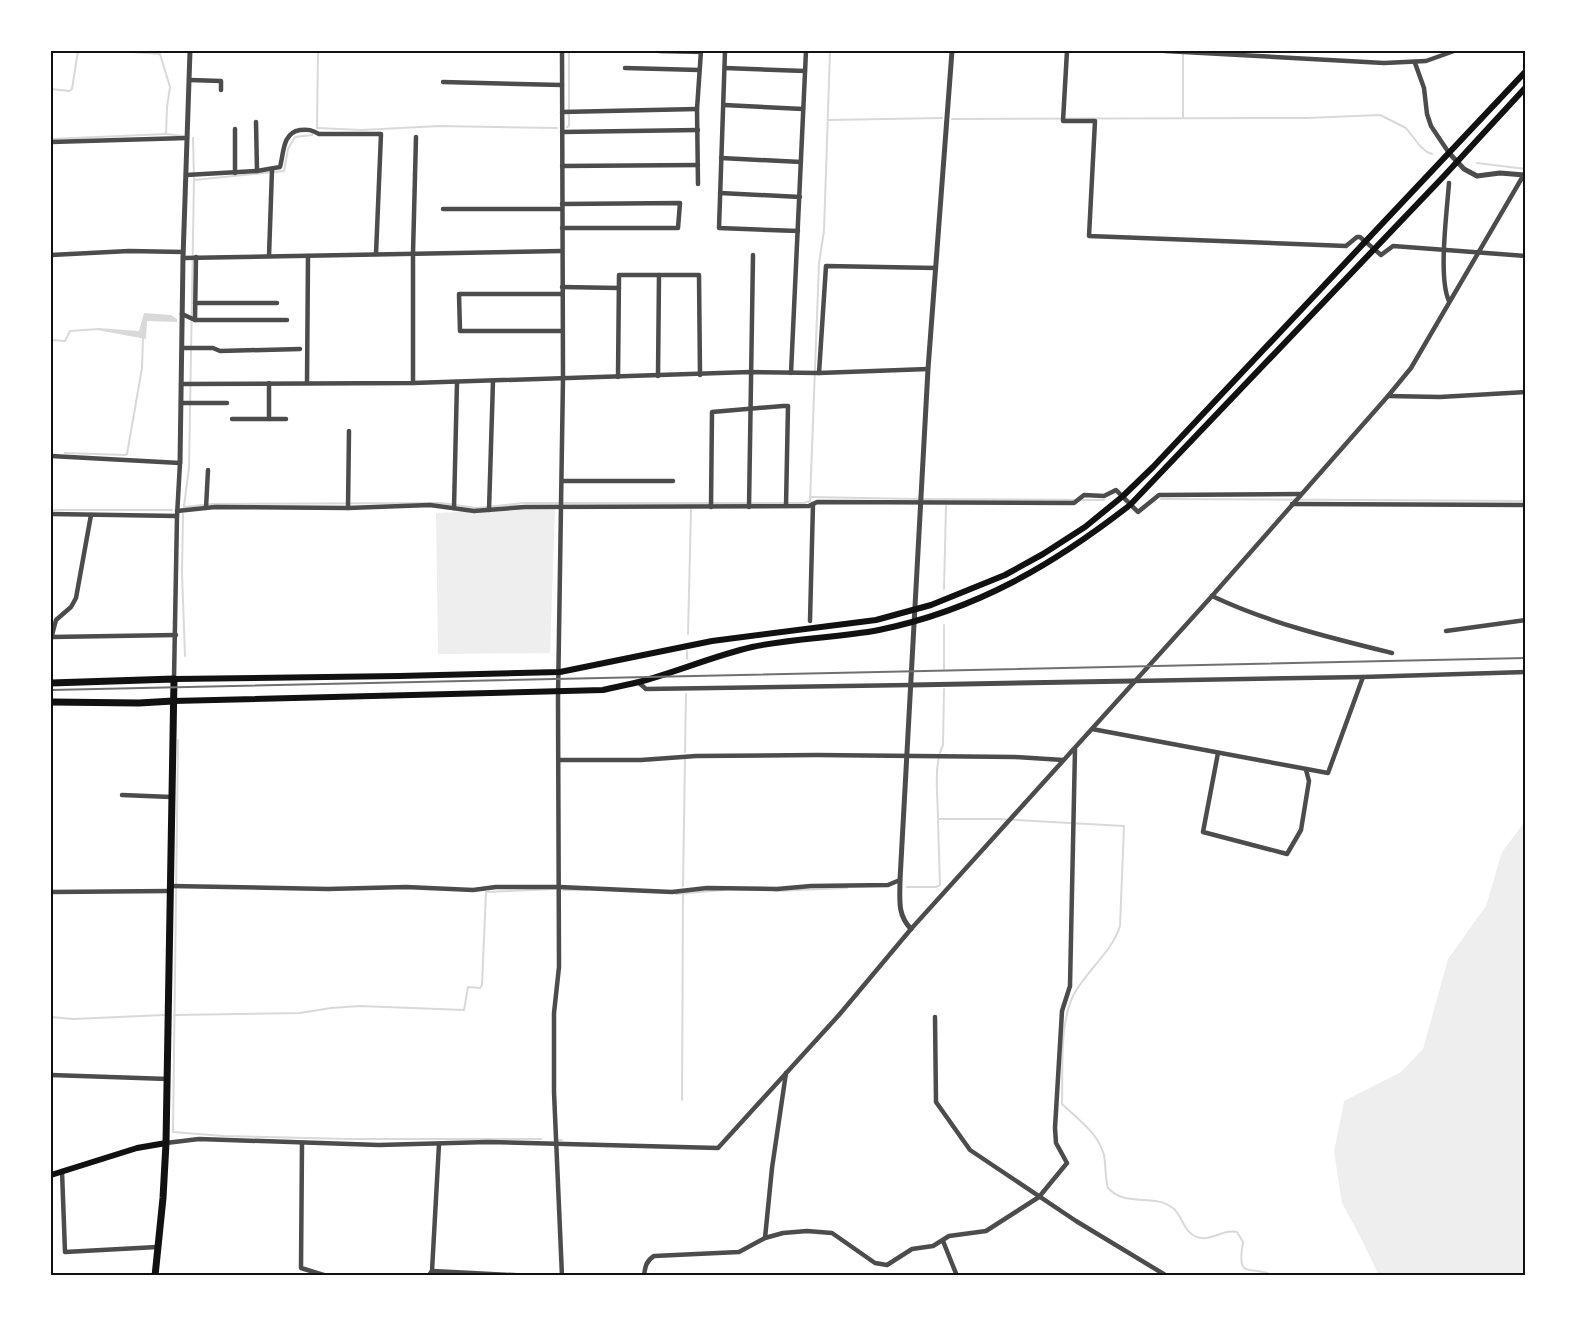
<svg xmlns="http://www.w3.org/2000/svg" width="1577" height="1327" font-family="Mulish,sans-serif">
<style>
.green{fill:#eee}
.water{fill:#d9d9d9}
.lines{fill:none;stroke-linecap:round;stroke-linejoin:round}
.stream{stroke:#d9d9d9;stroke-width:2}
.minor{stroke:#4c4c4c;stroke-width:4.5}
.tertiary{stroke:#4c4c4c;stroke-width:5}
.secondary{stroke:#111;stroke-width:6}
.primary{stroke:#111;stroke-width:7}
.rail{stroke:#707070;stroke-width:2}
.neatline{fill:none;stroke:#111;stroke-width:2}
</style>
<rect width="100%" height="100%" fill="#fff"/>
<g class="green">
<polygon points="555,507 550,653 438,654 436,513"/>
<polygon points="1526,820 1526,1276 1379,1276 1363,1242 1342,1203 1334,1152 1344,1101 1401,1072 1423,1049 1448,959 1486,906 1502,852"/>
</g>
<polygon class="water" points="144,313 171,315 177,319 177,322 147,321 146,339 97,330 98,328 139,331"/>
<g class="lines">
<g class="stream">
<polyline points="118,51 160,54"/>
<polyline points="159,51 170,87 167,107 166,134 183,136"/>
<polyline points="51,89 69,91 72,89 78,51"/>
<polyline points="1183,118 1183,52"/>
<polyline points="952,119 1307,118 1380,115 1406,128 1420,146 1427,152 1432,154"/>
<polyline points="828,120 942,118"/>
<polyline points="567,127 569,126 569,51"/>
<polyline points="317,128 362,130 439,126 557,128"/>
<polyline points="317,128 318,51"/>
<polyline points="51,139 166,134"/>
<polyline points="1477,163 1526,169"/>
<polyline points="194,180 284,171 288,149 295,137 312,135 313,133"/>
<polyline points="51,340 65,341 70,331 99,329"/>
<polyline points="65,453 125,455 127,454 142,368 143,337"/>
<polyline points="810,497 915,499 1104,500"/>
<polyline points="1161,499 1526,501"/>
<polyline points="184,506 189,468 194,180 193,138"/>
<polyline points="184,507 212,504 441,503 477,508 524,503 804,503 810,501 819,263 824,231 830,51"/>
<polyline points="51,510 172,510"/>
<polyline points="183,514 182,573 185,656"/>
<polyline points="944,589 946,506"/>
<polyline points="944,625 944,669"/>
<polyline points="688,634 691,510"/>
<polyline points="687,659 687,651"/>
<path d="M 944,689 L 943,745 C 933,766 938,796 938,819 L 999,819 L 1124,826 L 1120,926 C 1112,952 1087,970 1074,994 C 1059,1022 1063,1072 1062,1104 C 1078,1119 1098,1133 1104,1155 C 1106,1166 1105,1178 1108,1188 C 1126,1208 1154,1193 1173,1208 C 1184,1217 1183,1235 1201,1238 C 1213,1240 1223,1229 1237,1232 L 1243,1242 C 1236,1283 1251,1263 1274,1276"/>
<polyline points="178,740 173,1132 224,1136 349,1139 541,1139"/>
<polyline points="685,752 686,694"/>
<polyline points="51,884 51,887"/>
<polyline points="683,886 685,759"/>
<polyline points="907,887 936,887 940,885 938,821"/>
<polyline points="563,890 587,890"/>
<polyline points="775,891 847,888"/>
<polyline points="676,894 724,890"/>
<polyline points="174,1015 300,1013 331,1008 360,1006 464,1010 468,987 480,988 482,985 486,892 555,889"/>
<polyline points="51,1017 73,1019 164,1015"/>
<polyline points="682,1100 683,893"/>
<polyline points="559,1140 562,1140"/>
<polyline points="606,1276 618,1276"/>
</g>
<g class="minor">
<polyline points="659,51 701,52"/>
<polyline points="725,51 719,228 798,231"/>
<polyline points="1067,51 1063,121 1095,121 1089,236 1346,246 1357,237 1360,237 1381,255 1393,246 1526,256"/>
<polyline points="1165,51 1384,63 1426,61 1454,51"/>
<polyline points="1415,63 1424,88 1427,114 1431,126 1449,153"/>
<polyline points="625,68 699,70"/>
<polyline points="725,68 805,71"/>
<polyline points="190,80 221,81 221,90"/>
<polyline points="443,82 562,85"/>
<polyline points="724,105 803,109"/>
<polyline points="562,112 697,109"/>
<polyline points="256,122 257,171"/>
<polyline points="235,129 235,173"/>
<polyline points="562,132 698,130"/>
<polyline points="51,142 187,138"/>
<polyline points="721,158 801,162"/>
<polyline points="562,166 698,165"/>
<path d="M 186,175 L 257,171 L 280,167 C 284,153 282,133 300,130 C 308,129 312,130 319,134 L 381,134 L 376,254"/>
<polyline points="698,184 697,109 701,51"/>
<polyline points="720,193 800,197"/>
<polyline points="562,204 680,203 678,228 562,228"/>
<polyline points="443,209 562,209"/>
<polyline points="51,255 129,251 183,252"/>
<polyline points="269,256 272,170"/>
<polyline points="183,258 562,251"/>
<polyline points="562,287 619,288"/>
<polyline points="562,294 459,294 460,331 562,331"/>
<path d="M 1449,301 C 1438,278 1447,211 1449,183"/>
<polyline points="195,303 277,303"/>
<polyline points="182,314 195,320 287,320"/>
<polyline points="195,320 196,257"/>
<polyline points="182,348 213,348 220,351 300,349"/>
<polyline points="791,373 806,51"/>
<polyline points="819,373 826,266 936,268"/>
<polyline points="658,376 659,275"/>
<polyline points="618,377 619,275 699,275 700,375"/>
<polyline points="269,383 269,419"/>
<polyline points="307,383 308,256"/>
<polyline points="413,383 413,253 416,137"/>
<polyline points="181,384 413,383 750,372 819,373 928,369"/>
<polyline points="1388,396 1440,397 1526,392"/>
<polyline points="181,403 227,403"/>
<polyline points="232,419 286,419"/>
<polyline points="51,456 180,463 177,516 174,679"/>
<polyline points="562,481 673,481"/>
<polyline points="1292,504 1526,505"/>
<polyline points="711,507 712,412 783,406 788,406 786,506"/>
<polyline points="749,507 753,255"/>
<polyline points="206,508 208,470"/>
<polyline points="348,508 349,431"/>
<polyline points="454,508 457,382"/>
<polyline points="489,510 493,381"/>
<polyline points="177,511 215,507 348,508 430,505 474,511 525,507 809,506 817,502 1074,503 1084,495 1104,496 1116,490 1138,512 1159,495 1301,494"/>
<polyline points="51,514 177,516"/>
<path d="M 1212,596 C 1269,623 1331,638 1392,653"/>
<polyline points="810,621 813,504"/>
<polyline points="1446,631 1526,620"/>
<polyline points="51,637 176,635"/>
<polyline points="51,639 56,620 71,607 76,598 91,515"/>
<polyline points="1133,681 1363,677 1526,672"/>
<polyline points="638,682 646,689 911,685"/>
<polyline points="1092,729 1328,773 1363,677"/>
<polyline points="1218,753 1203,832 1287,854 1301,830 1309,781 1306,770"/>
<polyline points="559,760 641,760 696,756 817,755 1015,757 1063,760"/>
<polyline points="122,795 171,797"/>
<polyline points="171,886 328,889 406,887 473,890 496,887 559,887 672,892 707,888 777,889 811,886 888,885 900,880"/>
<polyline points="51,892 170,891"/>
<polyline points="935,1017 936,1102 970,1150 1076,1221 1167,1276"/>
<polyline points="51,1075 168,1079"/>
<polyline points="166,1143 199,1139 379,1145 488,1142 718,1148 839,1015 911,929 1212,596 1388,396 1411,368 1526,171"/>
<polyline points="302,1143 301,1268 327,1276"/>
<polyline points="62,1171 65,1252 157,1247"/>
<polyline points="765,1238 772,1168 786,1073"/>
<polyline points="943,1241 957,1276"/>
<polyline points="432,1271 439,1144"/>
<polyline points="408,1276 429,1275 432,1271 532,1276"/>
<polyline points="562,1276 554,1092 554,1013 559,967 558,698 563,378 562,51"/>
<path d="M 644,1276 C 645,1267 646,1261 654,1256 L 739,1252 L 765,1238 L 783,1233 L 807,1231 L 832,1233 L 875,1263 L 887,1265 L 912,1249 L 933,1246 L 949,1236 L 986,1231 L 1039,1197 L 1067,1163 L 1056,1143 L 1055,1128 L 1062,1011 L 1070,986 L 1075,749"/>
</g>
<g class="tertiary">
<polyline points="1449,153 1464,169 1477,176 1500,173 1524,175"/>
<polyline points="180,463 183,258 190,51"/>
<polyline points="911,685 1133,681"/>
<path d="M 911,929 C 897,915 900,899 900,880 L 928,369 L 952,51"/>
</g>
<g class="secondary">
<polyline points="174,679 399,676 560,672 712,641 876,620 931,605 1005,575 1043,554 1085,527 1123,496 1153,467 1526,71"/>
<path d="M 173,701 L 603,690 C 615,687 627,685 639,682 C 677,672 713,656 752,647 C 794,638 837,638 879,630 C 976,610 1053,565 1130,505 L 1444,176 L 1526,87"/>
<polyline points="51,1175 137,1148 166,1143"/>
</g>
<g class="primary">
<polyline points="51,683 174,679 166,1143 163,1198 155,1276"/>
<polyline points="51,702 139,703 173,701"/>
</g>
<polyline class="rail" points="51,690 1526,658"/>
</g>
<rect width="1577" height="1327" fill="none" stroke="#ffffff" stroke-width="105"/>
<rect x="52" y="52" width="1472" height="1222" class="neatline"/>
</svg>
